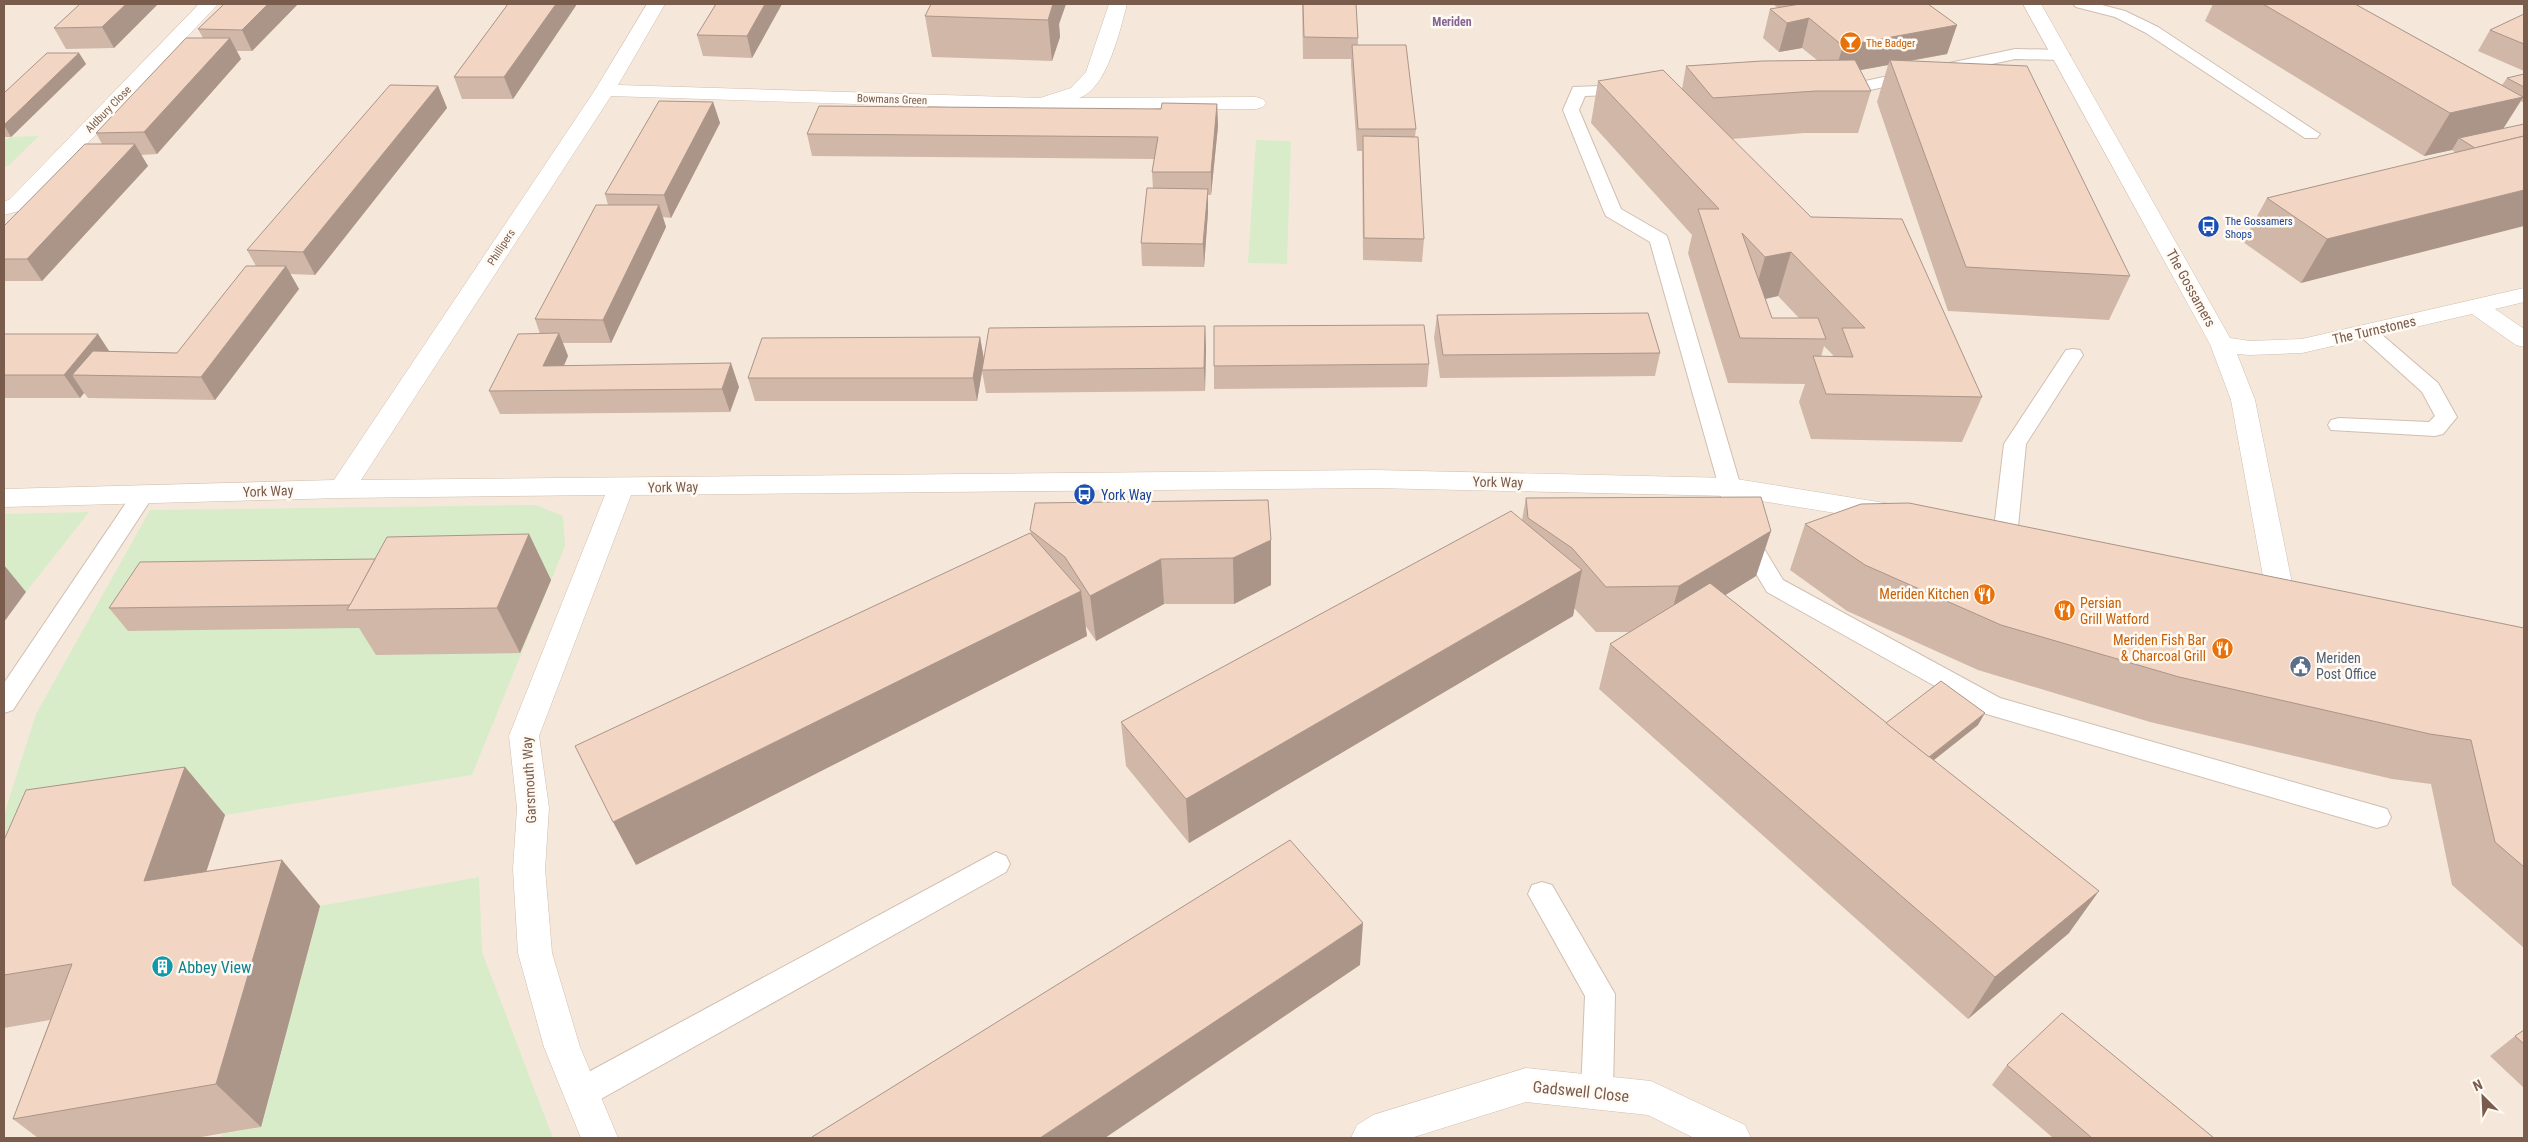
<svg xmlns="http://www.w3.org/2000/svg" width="2528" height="1142" font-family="'Roboto Condensed',sans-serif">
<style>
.residential{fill:#f5e8da}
.green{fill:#d8ecc9}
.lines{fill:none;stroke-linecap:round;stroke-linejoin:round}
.service-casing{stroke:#d1beb0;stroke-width:2}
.minor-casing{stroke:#d1beb0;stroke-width:1}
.service{fill:#fff;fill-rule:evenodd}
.minor{fill:#fff;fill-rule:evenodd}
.wall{fill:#d1b7a8;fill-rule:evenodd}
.shaded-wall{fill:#aa9588}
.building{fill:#f3d5c3;stroke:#aa9588}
.labels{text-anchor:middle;stroke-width:5;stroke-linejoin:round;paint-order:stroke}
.far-food-label{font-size:11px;fill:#c56008;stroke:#fffaf3;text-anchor:start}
.far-street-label{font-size:11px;fill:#7a5c4d;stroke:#fffaf3}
.far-transit-label{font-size:11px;fill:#164399;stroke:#fffaf3;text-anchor:start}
.far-neighbourhood-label{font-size:12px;font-weight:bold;fill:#846695;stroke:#fffaf3}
.street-label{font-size:14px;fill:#7a5c4d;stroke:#fffaf3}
.transit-label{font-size:14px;fill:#164399;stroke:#fffaf3;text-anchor:start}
.food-label{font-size:14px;fill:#c56008;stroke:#fffaf3;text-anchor:end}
.service-label{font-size:14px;fill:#4e5e75;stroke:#fffaf3;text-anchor:start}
.near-culture-label{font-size:16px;fill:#0d838f;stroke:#fffaf3;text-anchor:start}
.near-street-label{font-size:16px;fill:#7a5c4d;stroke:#fffaf3}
</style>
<rect width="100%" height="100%" fill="#fdf6ec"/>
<rect class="residential" x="4" y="4" width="2520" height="1134"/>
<g class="green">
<polygon points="39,136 8,166 4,167 4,140 11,137"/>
<polygon points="1256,140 1291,141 1287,264 1248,263"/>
<polygon points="536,505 563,516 565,546 472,775 225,815 4,1006 4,815 36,714 150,510"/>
<polygon points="89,512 26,592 4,592 4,514"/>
<polygon points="479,877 482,952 553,1138 221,1138 222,1134 261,1127 320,906"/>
</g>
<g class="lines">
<defs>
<g id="service">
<polygon points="2073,4 2098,4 2125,11 2158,27 2320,134 2317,138 2305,138 2146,33 2115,17 2076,7"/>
<polygon points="2015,49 2062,50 2070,55 2062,60 2015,59 1851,94 1832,93 1830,89 1832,85 1851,84"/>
<polygon points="1629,85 1635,86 1637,90 1635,94 1585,96 1579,110 1621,209 1666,235 1668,239 1741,487 1749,524 1783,580 2000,698 2377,806 2387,809 2391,817 2387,825 2377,828 1983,713 1767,592 1726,524 1719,487 1650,242 1606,216 1604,212 1563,110 1573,87"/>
<polygon points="2366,325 2373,327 2438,383 2457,417 2443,434 2435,436 2331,430 2328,425 2331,420 2339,418 2429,422 2435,416 2422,392 2359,335 2356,331 2359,327"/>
<polygon points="2073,349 2080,350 2083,355 2026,444 2017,537 2013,543 2005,545 1997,543 1993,537 2004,444 2066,350"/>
<polygon points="142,488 150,491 153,496 150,501 13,710 4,713 4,683 134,491"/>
<polygon points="996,852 1006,856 1010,864 1006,872 592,1104 581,1108 570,1104 565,1093 570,1082"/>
<polygon points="1542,882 1552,885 1615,994 1613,1092 1608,1103 1597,1107 1586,1103 1581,1092 1585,996 1528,894 1532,885"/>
</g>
<g id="minor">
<polygon points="199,4 218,4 26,209 4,215 4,202 10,199"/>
<path d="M 647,4 L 665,4 L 618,85 L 1040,98 L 1071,88 L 1086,72 L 1109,4 L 1127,4 C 1120,30 1107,89 1079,98 L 1256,97 L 1263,99 L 1266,103 L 1263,107 L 1256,109 L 1041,110 L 611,96 L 361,480 L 1374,470 L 1730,478 L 1891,504 L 1900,507 L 1904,513 L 1900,519 L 1891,522 L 1730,496 L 1374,488 L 631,495 L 539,736 L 549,808 L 545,869 L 552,953 L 580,1047 L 618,1138 L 581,1138 L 544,1047 L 518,953 L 513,869 L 517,808 L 509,736 L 605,495 L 342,498 L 4,507 L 4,489 L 334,480 L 595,90 Z"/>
<polygon points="2023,4 2041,4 2230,338 2250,341 2302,339 2524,288 2524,302 2495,309 2524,329 2524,347 2516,345 2472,314 2302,353 2250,355 2237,354 2255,400 2295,598 2291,605 2281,608 2271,605 2267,598 2231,400 2210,344"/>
<polygon points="1526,1068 1651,1081 1745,1125 1751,1138 1694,1138 1648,1115 1526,1102 1411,1138 1351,1138 1357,1125 1373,1115"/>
</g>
</defs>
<use href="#service" class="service-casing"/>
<use href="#minor" class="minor-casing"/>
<use href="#service" class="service"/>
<use href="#minor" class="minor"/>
</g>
<g class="wall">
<polygon points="158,4 114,48 66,49 54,28"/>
<polygon points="224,4 298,4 252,51 237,51 241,59 157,154 141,155 148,166 42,281 4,281 4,226 102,144 96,133 203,38 198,29"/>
<polygon points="508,4 577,4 513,99 462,99 454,77"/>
<polygon points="782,4 752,58 703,56 697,35"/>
<polygon points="1066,4 1059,24 1060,37 1052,61 932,57 925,16"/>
<polygon points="1302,4 1356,4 1358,38 1358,45 1416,129 1415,137 1424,239 1422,262 1363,260 1362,151 1357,151 1351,66 1351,59 1303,59"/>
<path d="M 1774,4 L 1928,4 L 1957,25 L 1947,54 L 1911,61 L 2130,276 L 2109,320 L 1948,311 L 1877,102 L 1888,65 L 1860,70 L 1871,91 L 1858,133 L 1804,133 L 1732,139 L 1982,397 L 1962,442 L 1811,439 L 1799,402 L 1805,384 L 1728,383 L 1688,253 L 1692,235 L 1591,123 L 1598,81 L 1682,89 L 1686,66 L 1817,60 L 1802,48 L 1779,52 L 1763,38 L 1770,9 L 1778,8 L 1774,5 ZM 1778,296 L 1799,318 L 1772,318 L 1765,299 ZM 1824,346 L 1833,355 L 1832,357 L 1821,357 Z"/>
<polygon points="2213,4 2355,4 2502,85 2507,78 2524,74 2524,103 2521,101 2503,129 2301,283 2243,242 2267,198 2456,153 2452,150 2424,156 2205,21"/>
<polygon points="2524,14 2524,71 2478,51 2490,30"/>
<polygon points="79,53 86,64 11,137 4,137 4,93"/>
<polygon points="438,86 447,108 315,275 290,274 299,289 215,400 88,398 84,393 80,398 4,398 4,334 110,351 177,353 256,266 247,250"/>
<polygon points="713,102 720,123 671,218 663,217 666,227 611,343 563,343 568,356 564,366 739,387 730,412 500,414 489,391 540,334 535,319 608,205 605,194"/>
<polygon points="1217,104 1218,126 1211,195 1208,195 1208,212 1204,267 1142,266 1141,243 1153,189 1152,172 1154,159 812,156 807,134"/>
<polygon points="1437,315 1660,353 1655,376 1440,378 1434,338"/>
<polygon points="1205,326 1206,349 1205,391 986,393 982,371 977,401 755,401 748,378 980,337 984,359"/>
<polygon points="1429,364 1427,387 1214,389 1214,366"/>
<polygon points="1526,498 1771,531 1756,576 1725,595 1886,723 1978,725 1934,760 2069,933 1968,1019 1599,689 1610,644 1629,632 1596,632 1574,608 1573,616 1189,843 1126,766 1121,722 1522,520"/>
<polygon points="1268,500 1271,585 1234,604 1164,604 1096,641 1085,625 1087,636 636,865 1031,534 1030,530"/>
<polygon points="1805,524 2524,628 2524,948 2452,885 2431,784 2392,779 2150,722 1978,670 1847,611 1790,570"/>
<polygon points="529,534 551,580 520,653 376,655 359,628 128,631 109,608 375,559"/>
<polygon points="185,767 225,815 206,871 282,860 320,906 261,1127 195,1138 38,1138 13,1119 50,1020 4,1028 4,840"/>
<polygon points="2524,1030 2524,1088 2490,1056 2515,1036"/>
<polygon points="2007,1065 2214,1138 2053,1138 1992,1085"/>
</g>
<g class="shaded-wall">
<polygon points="126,4 158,4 114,48 102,27"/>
<polygon points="268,4 298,4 252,51 242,30"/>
<polygon points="556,4 577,4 513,99 504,77"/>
<polygon points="765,4 782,4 752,58 747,36"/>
<polygon points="1053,4 1066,4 1059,24 1060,37 1052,61 1048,20"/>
<polygon points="1809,18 1802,48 1779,52 1787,23"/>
<polygon points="1957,25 1947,54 1891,64 1890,60 1888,65 1834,75 1843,46"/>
<polygon points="230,38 241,59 157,154 144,132"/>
<polygon points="79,53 86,64 11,137 4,125"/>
<polygon points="438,86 447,108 315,275 303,252"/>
<polygon points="2523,97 2496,140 2459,138 2452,150 2424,156 2450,113"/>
<polygon points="713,102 720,123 671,218 664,195"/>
<polygon points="1217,104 1218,126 1211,195 1211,172"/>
<polygon points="135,144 148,166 42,281 27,259"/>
<polygon points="1208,189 1208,212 1204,267 1203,244"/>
<polygon points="2524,190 2524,226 2301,283 2327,239"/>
<polygon points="659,205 666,227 611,343 603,320"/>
<polygon points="1791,252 1778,296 1752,302 1765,257"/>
<polygon points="286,266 299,289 215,400 201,377"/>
<polygon points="1205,326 1206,349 1205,391 1204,368"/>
<polygon points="559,333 568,356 553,389 543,366"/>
<polygon points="98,334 113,357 72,375 84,393 80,398 64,375"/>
<polygon points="980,337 984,360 977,401 973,378"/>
<polygon points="731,363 739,387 730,412 722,389"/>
<polygon points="1771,531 1756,576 1666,632 1679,586"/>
<polygon points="529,534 551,580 520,653 497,608"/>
<polygon points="1271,540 1271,585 1234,604 1233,558"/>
<polygon points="1161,559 1164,604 1096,641 1090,596"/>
<polygon points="4,565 26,592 4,622"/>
<polygon points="1582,570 1573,616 1189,843 1186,799"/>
<polygon points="1081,591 1087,636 636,865 613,822"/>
<polygon points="1985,713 1978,725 1920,771 1927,759"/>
<polygon points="185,767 225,815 188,927 144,881"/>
<polygon points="282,860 320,906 261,1127 216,1084"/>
<polygon points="2099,891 2069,933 1968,1019 1995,977"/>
<polygon points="1363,923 1360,965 1105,1138 1040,1138"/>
</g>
<g class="building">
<polygon points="80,4 126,4 102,27 54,28"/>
<polygon points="224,4 268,4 242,30 198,29"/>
<polygon points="508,4 556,4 504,77 454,77"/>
<polygon points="716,4 765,4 747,36 697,35"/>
<polygon points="931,4 1053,4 1048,20 925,16"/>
<polygon points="1303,4 1356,4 1358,38 1304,37"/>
<polygon points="1800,4 1928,4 1957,25 1843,46 1809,18 1787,23 1770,9"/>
<polygon points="2263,4 2355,4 2523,97 2450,113"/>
<polygon points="2524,14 2524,44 2490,30"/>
<polygon points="186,38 230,38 144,132 96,133"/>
<polygon points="1352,45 1406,45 1416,129 1358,129"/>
<polygon points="47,53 79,53 4,125 4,93"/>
<polygon points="1855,60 1871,91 1816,91 1713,98 1686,66 1762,61"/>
<polygon points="1890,60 2027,66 2130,276 1966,267"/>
<polygon points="1663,70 1811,217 1902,219 1982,397 1826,394 1813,356 1853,357 1842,328 1865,328 1791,252 1765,257 1742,233 1772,318 1818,318 1826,339 1740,338 1698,209 1719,209 1598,81"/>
<polygon points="2524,74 2524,87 2507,78"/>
<polygon points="390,85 438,86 303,252 247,250"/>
<polygon points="659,101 713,102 664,195 605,194"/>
<polygon points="1162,103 1217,104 1211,172 1152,172 1158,137 807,134 819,106 1161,109"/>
<polygon points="2524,124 2524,136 2475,148 2459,138"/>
<polygon points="1363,136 1418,137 1424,239 1364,238"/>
<polygon points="2524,136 2524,190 2327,239 2267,198"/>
<polygon points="85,144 135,144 27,259 4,259 4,226"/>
<polygon points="1147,188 1208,189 1203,244 1141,243"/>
<polygon points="596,205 659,205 603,320 535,319"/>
<polygon points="246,266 286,266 201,377 72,375 93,351 177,353"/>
<polygon points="1648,313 1660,353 1443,355 1437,315"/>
<polygon points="1424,325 1429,364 1214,366 1214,326"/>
<polygon points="1205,326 1204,368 982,370 989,328"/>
<polygon points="559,333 543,366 731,363 722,389 489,391 518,334"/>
<polygon points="4,334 98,334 64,375 4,375"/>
<polygon points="980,337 973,378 748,378 762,338"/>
<polygon points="1761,497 1771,531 1679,586 1606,587 1572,548 1528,518 1526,498"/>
<polygon points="1268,500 1271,540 1233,558 1161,559 1090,596 1065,557 1030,530 1035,503"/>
<polygon points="1909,503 2524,628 2524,867 2495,842 2471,740 2430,734 2179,677 2001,625 1865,565 1805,524 1861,504"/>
<polygon points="1511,511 1582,570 1186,799 1121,722"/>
<polygon points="1030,533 1081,591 613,822 575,746"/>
<polygon points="529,534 497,608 347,610 387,537"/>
<polygon points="375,559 350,605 109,608 140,562"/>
<polygon points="1710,583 2099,891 1995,977 1610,644"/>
<polygon points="1941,681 1985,713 1929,757 1886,723"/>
<polygon points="185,767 144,881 282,860 216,1084 13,1119 72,964 4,975 4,840 26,790"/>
<polygon points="1290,840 1363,923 1040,1138 813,1138 812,1137"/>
<polygon points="2062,1013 2214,1138 2092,1138 2007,1065"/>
<polygon points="2524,1030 2524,1044 2515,1036"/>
</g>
<defs>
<symbol id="bar-disc" viewBox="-11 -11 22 22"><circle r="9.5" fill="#e8710a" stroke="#fffaf3"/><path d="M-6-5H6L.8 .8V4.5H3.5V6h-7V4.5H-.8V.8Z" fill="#fff"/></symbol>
<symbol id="bus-disc" viewBox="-11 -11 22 22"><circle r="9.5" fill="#1a4fb4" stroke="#fffaf3"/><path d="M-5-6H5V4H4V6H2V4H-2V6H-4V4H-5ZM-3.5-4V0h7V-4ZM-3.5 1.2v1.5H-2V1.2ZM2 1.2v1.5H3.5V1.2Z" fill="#fff"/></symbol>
<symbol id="restaurant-disc" viewBox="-11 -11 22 22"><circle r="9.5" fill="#e8710a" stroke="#fffaf3"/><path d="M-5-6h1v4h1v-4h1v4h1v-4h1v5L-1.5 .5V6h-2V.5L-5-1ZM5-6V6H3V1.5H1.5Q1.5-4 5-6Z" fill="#fff"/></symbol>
<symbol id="civic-disc" viewBox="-11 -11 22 22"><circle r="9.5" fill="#5c6f8a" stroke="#fffaf3"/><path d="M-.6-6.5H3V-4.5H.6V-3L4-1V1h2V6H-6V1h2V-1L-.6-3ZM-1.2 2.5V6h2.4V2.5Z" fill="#fff"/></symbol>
<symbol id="building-disc" viewBox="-11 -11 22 22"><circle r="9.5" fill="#0f9aa8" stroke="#fffaf3"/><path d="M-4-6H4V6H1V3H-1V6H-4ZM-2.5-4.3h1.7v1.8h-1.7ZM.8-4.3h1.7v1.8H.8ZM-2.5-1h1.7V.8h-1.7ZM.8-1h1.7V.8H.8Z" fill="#fff"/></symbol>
</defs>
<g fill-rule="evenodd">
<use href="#bar-disc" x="1838" y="30" width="25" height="25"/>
<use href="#bus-disc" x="2196" y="214" width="25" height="25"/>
<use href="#bus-disc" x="1072" y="482" width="25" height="25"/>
<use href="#restaurant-disc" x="1972" y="582" width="25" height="25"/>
<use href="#restaurant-disc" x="2052" y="598" width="25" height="25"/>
<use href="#restaurant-disc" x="2210" y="636" width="25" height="25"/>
<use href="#civic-disc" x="2288" y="654" width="25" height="25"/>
<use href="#building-disc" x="150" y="954" width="25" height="25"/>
</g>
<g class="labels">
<g class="far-food-label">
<text x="1866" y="47">The Badger</text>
</g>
<g class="far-street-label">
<text transform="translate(892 99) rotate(2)" y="4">Bowmans Green</text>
<text transform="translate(108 109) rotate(-46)" y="4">Aldbury Close</text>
<text transform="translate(501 247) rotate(-57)" y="4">Phillipers</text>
</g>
<g class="far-transit-label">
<text x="2225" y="225">The Gossamers<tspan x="2225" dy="13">Shops</tspan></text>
</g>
<g class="far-neighbourhood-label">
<text x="1452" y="26">Meriden</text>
</g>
<g class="street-label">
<text transform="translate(2191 288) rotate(61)" y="5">The Gossamers</text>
<text transform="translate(2374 330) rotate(-13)" y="5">The Turnstones</text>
<text transform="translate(1498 482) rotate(1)" y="5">York Way</text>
<text transform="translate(673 487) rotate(-1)" y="5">York Way</text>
<text transform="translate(268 491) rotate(-2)" y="5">York Way</text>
<text transform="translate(529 780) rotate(-93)" y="5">Garsmouth Way</text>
</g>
<g class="transit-label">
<text x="1101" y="500">York Way</text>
</g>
<g class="food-label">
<text x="1969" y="599">Meriden Kitchen</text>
<text x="2080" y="608" text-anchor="start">Persian<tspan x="2080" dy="16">Grill Watford</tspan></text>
<text x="2206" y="645">Meriden Fish Bar<tspan x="2206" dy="16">&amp; Charcoal Grill</tspan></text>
</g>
<g class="service-label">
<text x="2316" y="663">Meriden<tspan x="2316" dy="16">Post Office</tspan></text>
</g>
<g class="near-culture-label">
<text x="178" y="973">Abbey View</text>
</g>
<g class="near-street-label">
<text transform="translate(1581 1091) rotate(6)" y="6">Gadswell Close</text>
</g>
</g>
<rect width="2528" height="1142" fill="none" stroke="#7a5c4d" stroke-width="10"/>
<g transform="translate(2483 1097) rotate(336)" stroke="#fffaf3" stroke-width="4" paint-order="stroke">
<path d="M0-4L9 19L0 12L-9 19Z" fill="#7a5c4d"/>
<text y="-8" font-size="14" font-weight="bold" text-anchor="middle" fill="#7a5c4d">N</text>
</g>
</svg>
